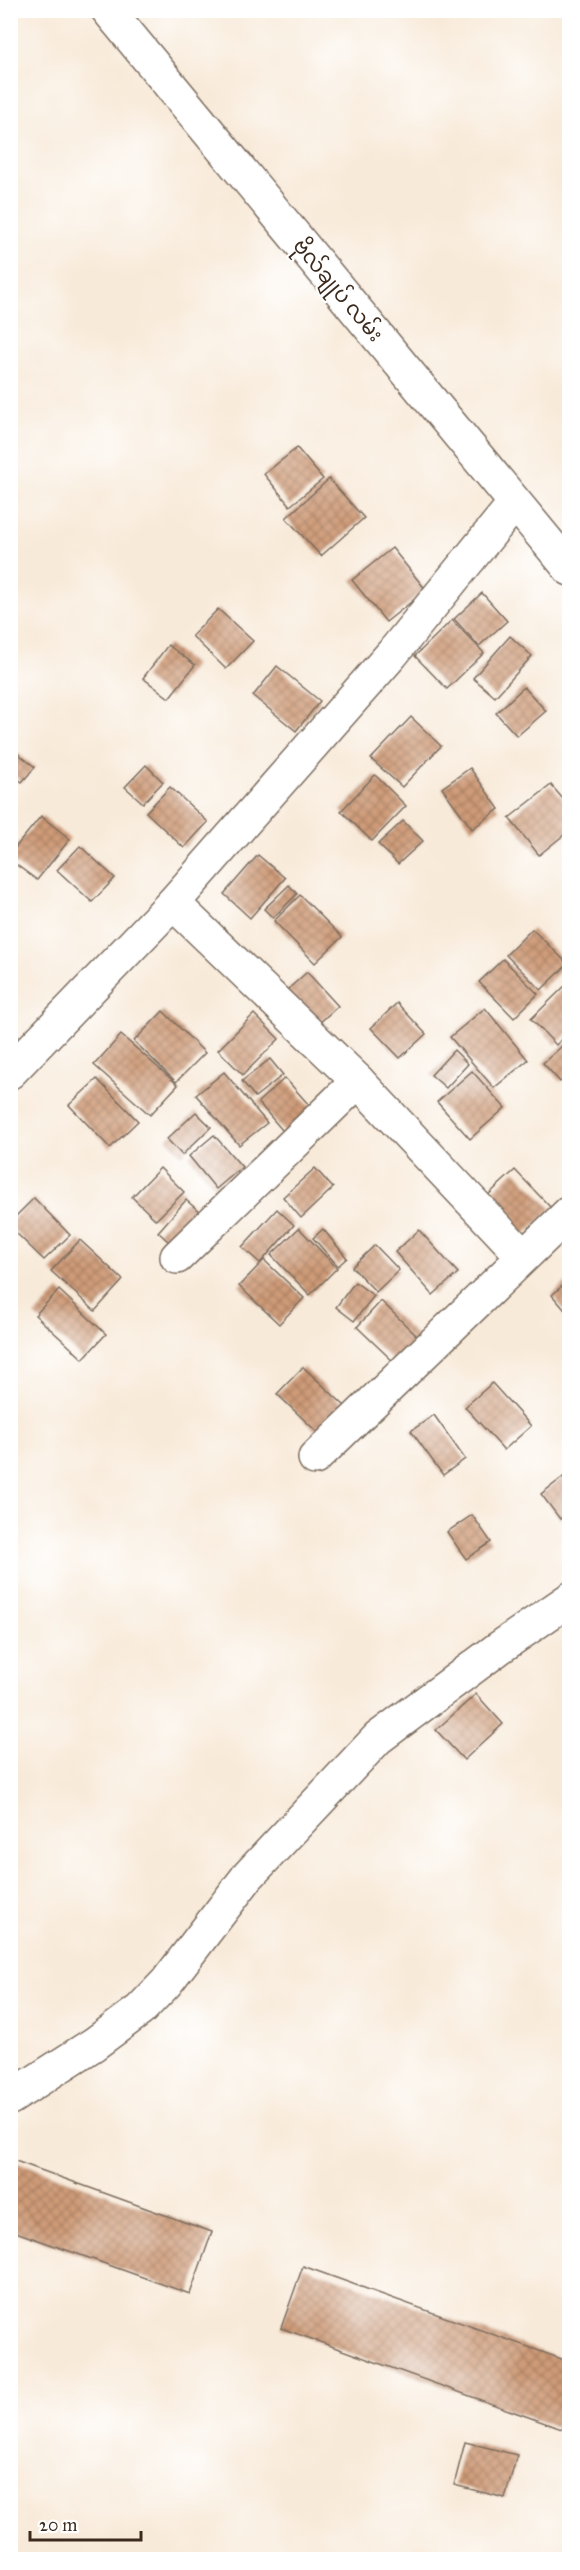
<svg xmlns="http://www.w3.org/2000/svg" width="580" height="2570" font-family="'IM FELL Great Primer','Noto Sans Myanmar',serif">
<style>
.building{fill:url(#building-cross-hatch)}
.lines{fill:none;stroke-linecap:round;stroke-linejoin:round}
.minor-casing{stroke:#7d6d5f;stroke-width:36}
.minor{stroke:#fff;stroke-width:33}
.labels{text-anchor:middle;stroke-width:4.5;stroke-linejoin:round;paint-order:stroke}
.street-label{font-size:21px;fill:#3b2a1e;stroke:#fff}
</style>
<defs>
<pattern id="building-cross-hatch" width="8" height="8" patternUnits="userSpaceOnUse" patternTransform="scale(1.5)"><rect width="8" height="8" fill="#cf9b78"/><path d="M0 0l8 8M0 8l8-8" fill="none" stroke="#a97f62"/></pattern>
</defs>
<rect width="100%" height="100%" fill="#fff"/>
<filter id="ink" filterUnits="userSpaceOnUse"><feTurbulence type="fractalNoise" baseFrequency=".0167" numOctaves="2"/><feDisplacementMap in="SourceGraphic" scale="12" xChannelSelector="R" yChannelSelector="G"/><feConvolveMatrix kernelMatrix="1 2 1 2 8 2 1 2 1" color-interpolation-filters="sRGB"/></filter>
<filter id="wash" filterUnits="userSpaceOnUse"><feTurbulence type="fractalNoise" baseFrequency=".008" numOctaves="4" result="noise"/><feDisplacementMap in="SourceGraphic" scale="24" xChannelSelector="R" yChannelSelector="G"/><feGaussianBlur stdDeviation="1.35" result="paint"/><feColorMatrix in="noise" values="0 0 0 0 0 0 0 0 0 0 0 0 0 0 0 0 0 1.4 0 .05"/><feComposite in="paint" operator="in"/></filter>
<g filter="url(#wash)">
<rect width="100%" height="100%" fill="#f8ead9"/>
<g id="blocks">
<g class="building">
<polygon points="297,448 323,479 290,506 264,474"/>
<polygon points="329,479 364,518 321,556 286,518"/>
<polygon points="392,548 426,590 386,622 352,580"/>
<polygon points="482,593 507,621 479,646 454,619"/>
<polygon points="218,609 253,641 226,669 192,636"/>
<polygon points="452,620 484,653 447,689 415,656"/>
<polygon points="510,636 532,656 495,697 473,678"/>
<polygon points="168,645 195,665 169,698 143,678"/>
<polygon points="277,666 320,701 296,731 253,696"/>
<polygon points="524,687 546,711 517,736 496,713"/>
<polygon points="411,717 441,746 402,787 371,759"/>
<polygon points="16,752 35,767 22,782 10,773 10,759"/>
<polygon points="146,765 163,782 143,803 125,787"/>
<polygon points="470,768 499,809 472,829 442,788"/>
<polygon points="375,775 406,806 372,841 341,811"/>
<polygon points="551,785 570,807 570,830 539,855 509,818"/>
<polygon points="170,787 208,822 184,848 146,812"/>
<polygon points="41,816 70,839 37,880 10,860 10,854"/>
<polygon points="403,821 423,841 398,864 378,844"/>
<polygon points="80,846 115,878 92,902 57,870"/>
<polygon points="258,855 285,878 250,918 224,894"/>
<polygon points="289,885 297,894 273,918 264,909"/>
<polygon points="300,895 342,937 315,963 274,921"/>
<polygon points="532,929 568,964 541,990 506,955"/>
<polygon points="503,959 538,994 514,1018 479,982"/>
<polygon points="307,972 338,1006 317,1025 285,992"/>
<polygon points="570,981 570,1031 556,1045 531,1019"/>
<polygon points="397,1003 426,1034 400,1058 371,1028"/>
<polygon points="485,1008 528,1060 494,1088 450,1037"/>
<polygon points="163,1011 205,1053 176,1082 134,1041"/>
<polygon points="254,1014 279,1039 243,1075 218,1050"/>
<polygon points="121,1035 178,1085 150,1115 94,1065"/>
<polygon points="570,1039 570,1072 560,1082 543,1063"/>
<polygon points="454,1050 468,1064 446,1088 431,1075"/>
<polygon points="270,1059 283,1075 255,1097 242,1081"/>
<polygon points="472,1071 505,1108 470,1139 437,1102"/>
<polygon points="224,1072 267,1123 239,1145 196,1095"/>
<polygon points="285,1078 317,1114 289,1138 258,1102"/>
<polygon points="97,1079 138,1121 110,1148 69,1105"/>
<polygon points="196,1112 211,1127 182,1155 167,1139"/>
<polygon points="214,1135 242,1167 216,1189 189,1156"/>
<polygon points="160,1168 184,1192 156,1220 132,1197"/>
<polygon points="315,1168 333,1188 301,1218 283,1197"/>
<polygon points="515,1170 552,1209 524,1235 487,1196"/>
<polygon points="34,1198 70,1235 44,1260 10,1227 10,1222"/>
<polygon points="186,1200 207,1218 178,1250 158,1232"/>
<polygon points="277,1209 294,1225 260,1263 242,1247"/>
<polygon points="299,1228 337,1268 310,1295 271,1255"/>
<polygon points="323,1229 347,1258 338,1266 313,1238"/>
<polygon points="419,1230 458,1273 433,1295 395,1252"/>
<polygon points="80,1240 123,1280 95,1311 51,1271"/>
<polygon points="375,1245 399,1270 376,1292 352,1267"/>
<polygon points="264,1260 304,1298 279,1324 239,1286"/>
<polygon points="570,1279 570,1316 552,1295"/>
<polygon points="355,1282 374,1296 354,1321 336,1307"/>
<polygon points="59,1290 106,1334 83,1359 35,1315"/>
<polygon points="381,1301 421,1340 397,1365 357,1327"/>
<polygon points="303,1367 345,1406 319,1434 277,1394"/>
<polygon points="492,1383 531,1426 504,1450 465,1407"/>
<polygon points="434,1415 465,1459 443,1475 411,1431"/>
<polygon points="570,1472 570,1513 560,1519 541,1494"/>
<polygon points="472,1515 491,1542 466,1559 447,1532"/>
<polygon points="476,1694 503,1724 464,1760 436,1730"/>
<polygon points="10,2159 212,2232 190,2294 10,2230"/>
<polygon points="303,2266 570,2362 570,2432 281,2328"/>
<polygon points="465,2442 517,2455 505,2498 454,2485"/>
</g>
</g>
</g>
<g filter="url(#ink)">
<use href="#blocks" fill-opacity="0" stroke="#7d6d5f" stroke-width="1.5"/>
<g class="lines">
<defs>
<g id="minor">
<polyline points="108,10 570,569"/>
<polyline points="173,903 358,1081 523,1256"/>
<polyline points="10,1072 173,903 392,654 514,504"/>
<polyline points="177,1257 358,1081"/>
<polyline points="315,1458 570,1212"/>
<polyline points="10,2098 94,2044 140,2010 166,1983 248,1876 378,1738 499,1648 570,1599"/>
</g>
</defs>
<use href="#minor" class="minor-casing"/>
<use href="#minor" class="minor"/>
</g>
</g>
<g class="labels">
<g class="street-label">
<text transform="translate(338 290) rotate(50)" y="7">ဗိုလ်ချုပ် လမ်း</text>
</g>
</g>
<rect width="580" height="2570" fill="none" stroke="#fff" stroke-width="36"/>
<path d="M30 2531v9h111v-9" fill="none" stroke="#3b2a1e" stroke-width="3"/>
<text x="39" y="2531" font-size="18" fill="#3b2a1e" stroke="#ffffff" stroke-width="4.5" paint-order="stroke">20 m</text>
</svg>
